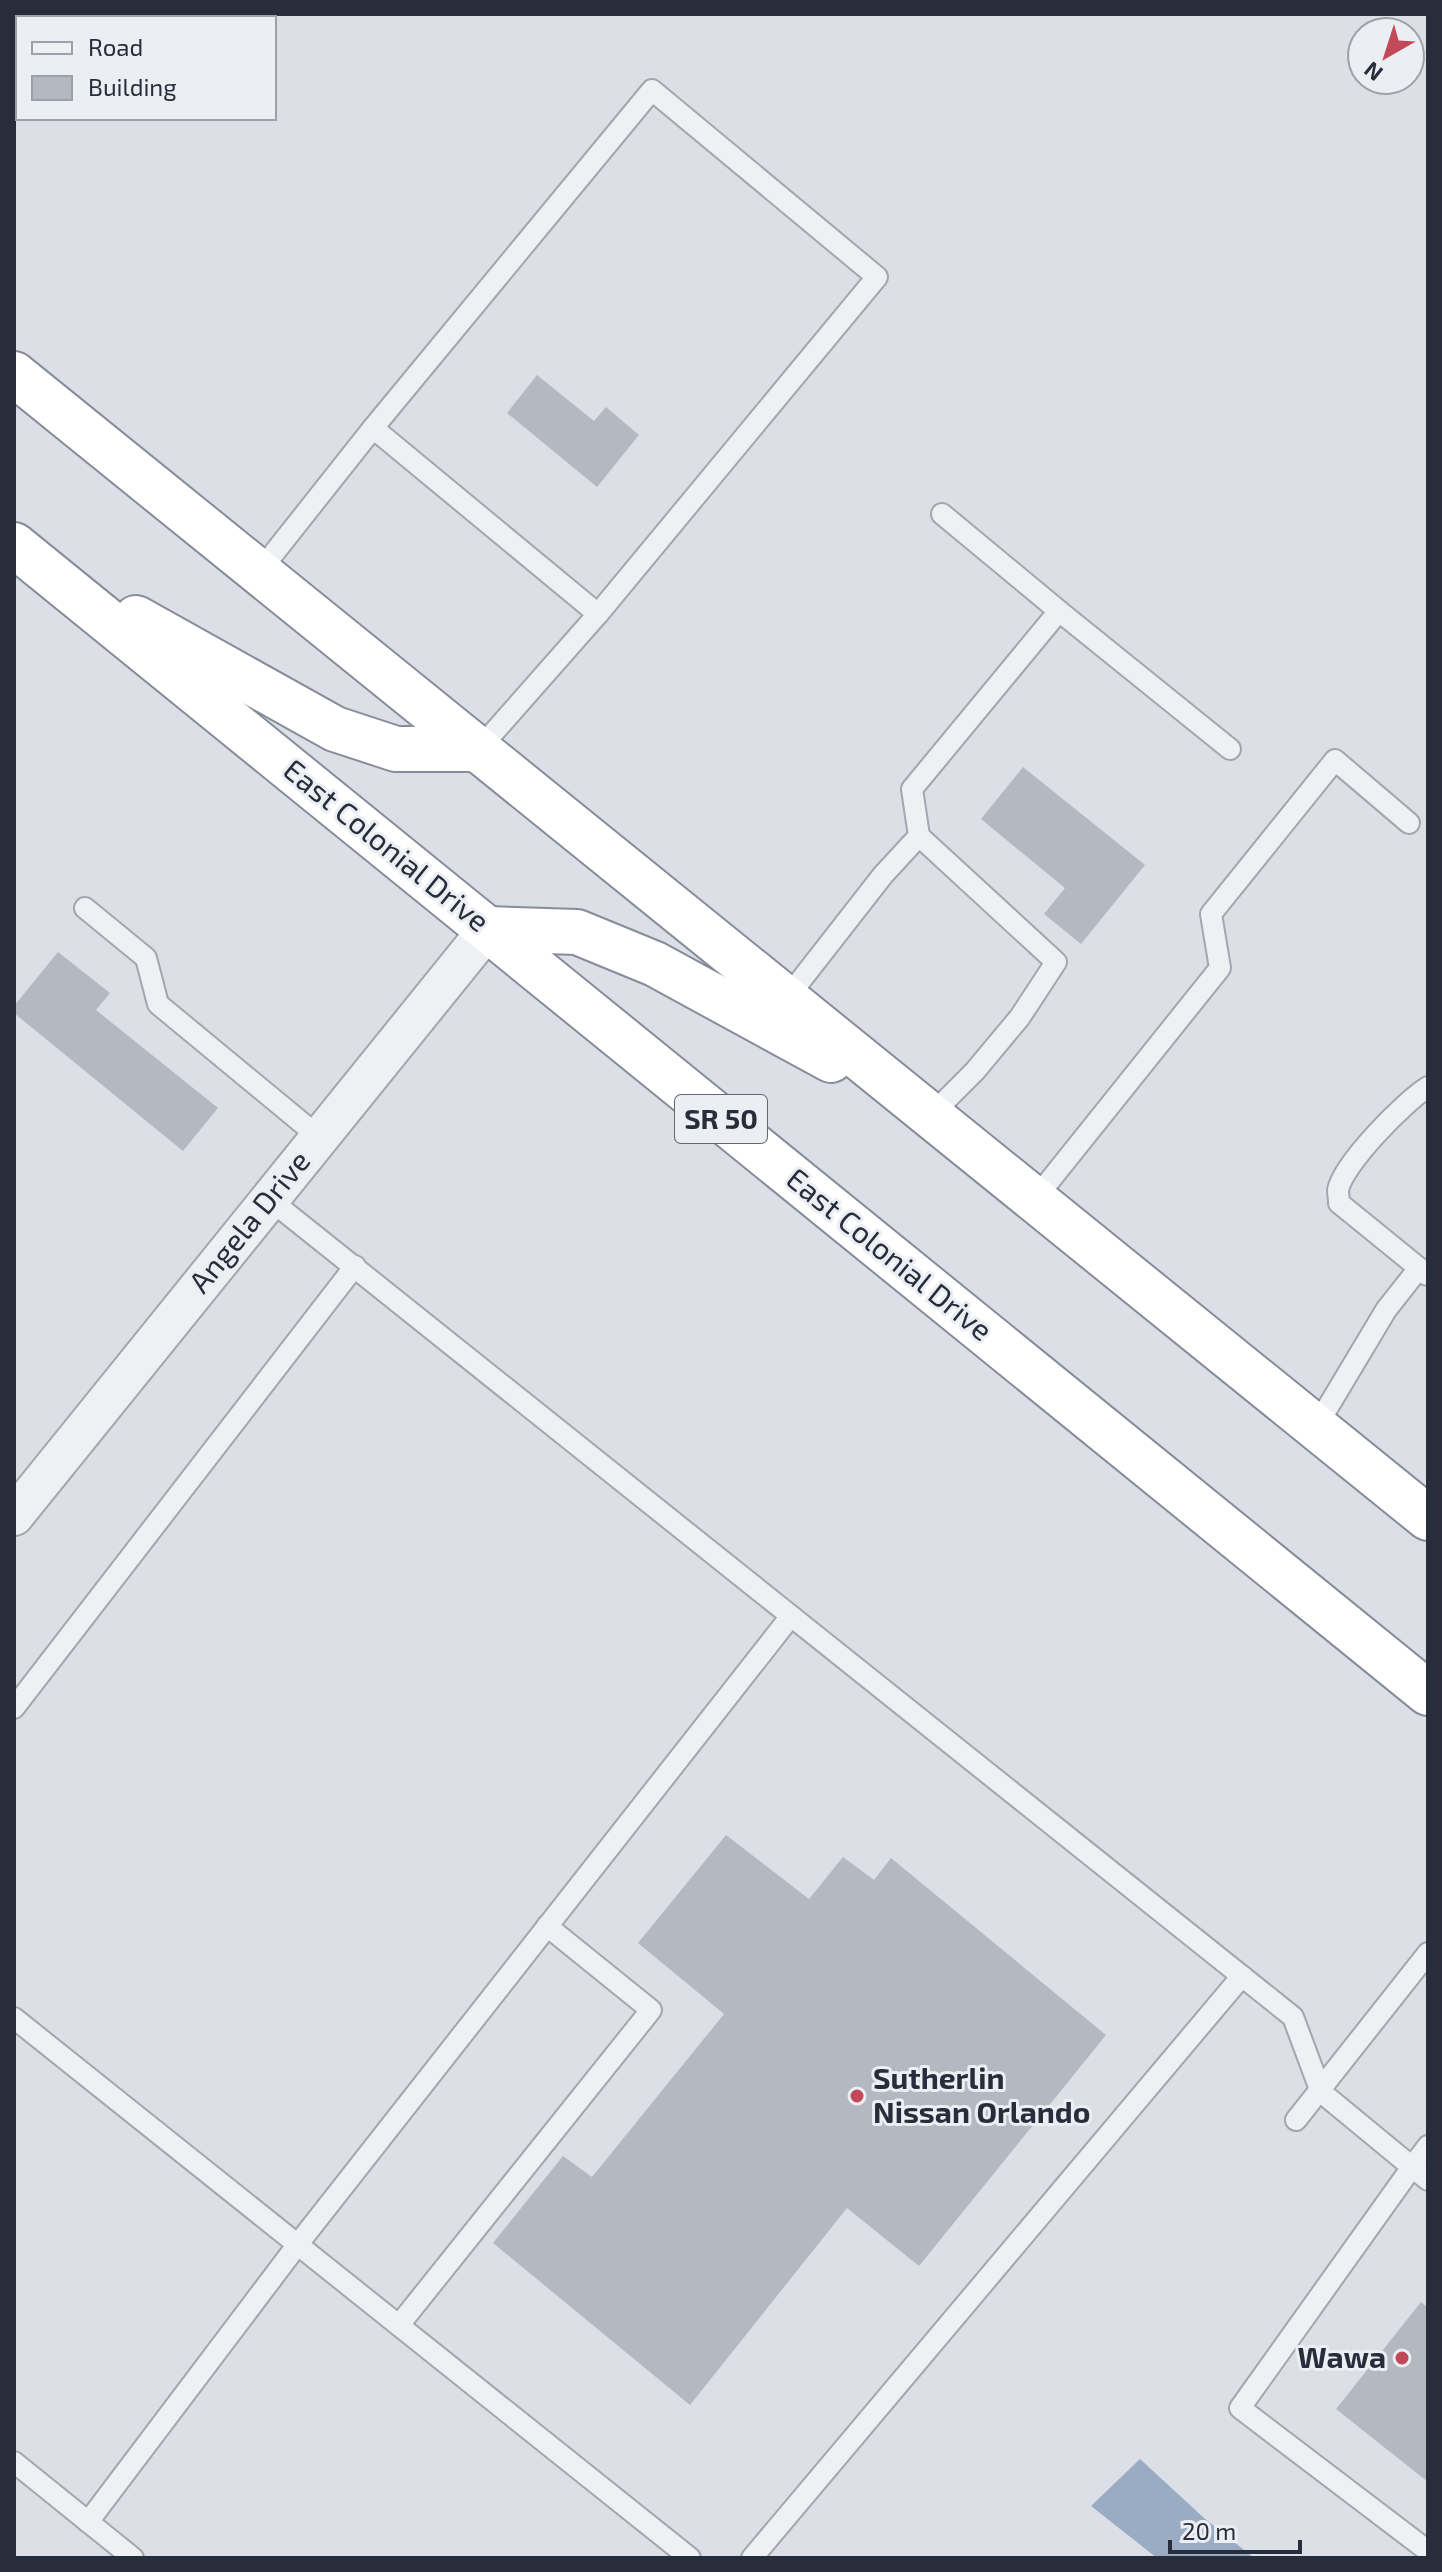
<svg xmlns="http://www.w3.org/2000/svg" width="1442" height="2572" font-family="'Exo 2',sans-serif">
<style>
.water{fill:#9aacc3}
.building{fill:#b4b9c1}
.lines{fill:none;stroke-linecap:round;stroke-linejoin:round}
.service-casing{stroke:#a2a6ae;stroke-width:24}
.minor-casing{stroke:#a2a6ae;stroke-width:42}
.trunk-casing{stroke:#858d9a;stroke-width:48}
.service{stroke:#eff0f4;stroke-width:20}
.minor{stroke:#eff0f4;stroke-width:38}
.trunk{stroke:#fff;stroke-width:44}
.poi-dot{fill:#c24957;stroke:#ebeef3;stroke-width:3}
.labels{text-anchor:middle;stroke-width:6;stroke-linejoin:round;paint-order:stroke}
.shield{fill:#ebeef3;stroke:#626772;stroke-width:2}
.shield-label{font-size:28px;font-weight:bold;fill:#272d3a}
.street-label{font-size:30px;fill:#272d3a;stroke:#ebeef3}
.poi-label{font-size:30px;font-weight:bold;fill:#272d3a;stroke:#ebeef3;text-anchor:start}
</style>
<rect width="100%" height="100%" fill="#dcdfe5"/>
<polygon class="water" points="1140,2459 1204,2518 1254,2558 1157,2558 1091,2506"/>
<g class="building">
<polygon points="537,375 594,421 606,407 639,435 597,487 507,413"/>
<polygon points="1023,767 1145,865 1081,944 1044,914 1065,888 981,819"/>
<polygon points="58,952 110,993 96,1010 218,1108 183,1151 14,1013 14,1006"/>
<polygon points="726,1835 809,1899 843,1857 874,1880 891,1858 1106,2035 919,2266 847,2208 690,2405 493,2243 563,2156 592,2177 724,2014 638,1943"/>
<polygon points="1421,2302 1428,2308 1428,2482 1336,2409"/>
</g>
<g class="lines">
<defs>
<g id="service">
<polyline points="373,428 652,90 877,277 598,614 479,749"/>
<polyline points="259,572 373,428 598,614"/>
<polyline points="1059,611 1230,749"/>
<polyline points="919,836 1056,962 1020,1017 975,1071 931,1115"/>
<polyline points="85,908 146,958 158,1004 319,1137"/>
<polyline points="787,998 883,875 919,836 912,789 1059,611 942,514"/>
<polyline points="269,1199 1293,2017 1321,2092 1412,2167 1240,2408 1428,2551"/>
<polyline points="1035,1199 1220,968 1211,914 1335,760 1409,823"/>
<path d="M 1419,1268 L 1339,1203 C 1339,1198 1338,1194 1338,1190 C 1343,1164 1405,1101 1428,1087"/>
<polyline points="1316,1427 1386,1310 1419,1268 1427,1275"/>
<polyline points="14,1708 355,1266"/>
<polyline points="14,2018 690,2558"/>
<polyline points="1296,2120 1428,1953"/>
<polyline points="1428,2146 1412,2167 1428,2180"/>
<polyline points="399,2325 651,2010 547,1926"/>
<polyline points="14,2462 133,2558"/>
<polyline points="88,2522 298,2244 791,1616"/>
<polyline points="752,2558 1242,1976"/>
</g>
<polyline id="minor" points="14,1516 488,929"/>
<g id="trunk">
<polyline points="14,374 1428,1518"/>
<polyline points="14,545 1428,1693"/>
<polyline points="136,618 335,729 396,749 479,749"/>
<polyline points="488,929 577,932 655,964 831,1060"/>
</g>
</defs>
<use href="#service" class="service-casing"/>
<use href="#minor" class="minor-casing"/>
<use href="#trunk" class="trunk-casing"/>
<use href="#service" class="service"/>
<use href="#minor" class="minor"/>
<use href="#trunk" class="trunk"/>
</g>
<g class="poi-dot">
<circle cx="857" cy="2096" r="8"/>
<circle cx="1402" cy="2358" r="8"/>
</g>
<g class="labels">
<rect class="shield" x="675" y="1095" width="92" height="48" rx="6"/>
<g class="shield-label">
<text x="721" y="1129">SR 50</text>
</g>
<g class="street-label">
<text transform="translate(386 846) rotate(39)" y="10">East Colonial Drive</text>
<text transform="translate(250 1222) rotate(-51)" y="10">Angela Drive</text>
<text transform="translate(889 1255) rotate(39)" y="10">East Colonial Drive</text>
</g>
<g class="poi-label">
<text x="873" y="2089">Sutherlin<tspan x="873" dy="34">Nissan Orlando</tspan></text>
<text x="1386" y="2368" text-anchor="end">Wawa</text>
</g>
</g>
<rect width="1442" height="2572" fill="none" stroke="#272d3a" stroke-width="32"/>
<rect x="16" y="16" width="260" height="104" fill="#ebeef3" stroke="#9da1a9" stroke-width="2"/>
<rect x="32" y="42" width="40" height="12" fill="#eff0f4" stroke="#9da1a9" stroke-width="2"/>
<text x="88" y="56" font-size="24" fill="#272d3a">Road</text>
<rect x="32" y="76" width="40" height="24" fill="#b4b9c1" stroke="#9da1a9" stroke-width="2"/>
<text x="88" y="96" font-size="24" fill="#272d3a">Building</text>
<g transform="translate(1386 56) rotate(219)"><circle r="38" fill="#ebeef3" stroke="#9da1a9" stroke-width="2"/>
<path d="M0-6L14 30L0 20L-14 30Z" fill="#c24957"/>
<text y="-12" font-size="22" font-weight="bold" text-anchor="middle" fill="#272d3a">N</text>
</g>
<path d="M1170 2540v12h130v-12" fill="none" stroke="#272d3a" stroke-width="4"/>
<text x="1182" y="2540" font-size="24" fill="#272d3a" stroke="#ebeef3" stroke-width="6" paint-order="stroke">20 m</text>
</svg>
